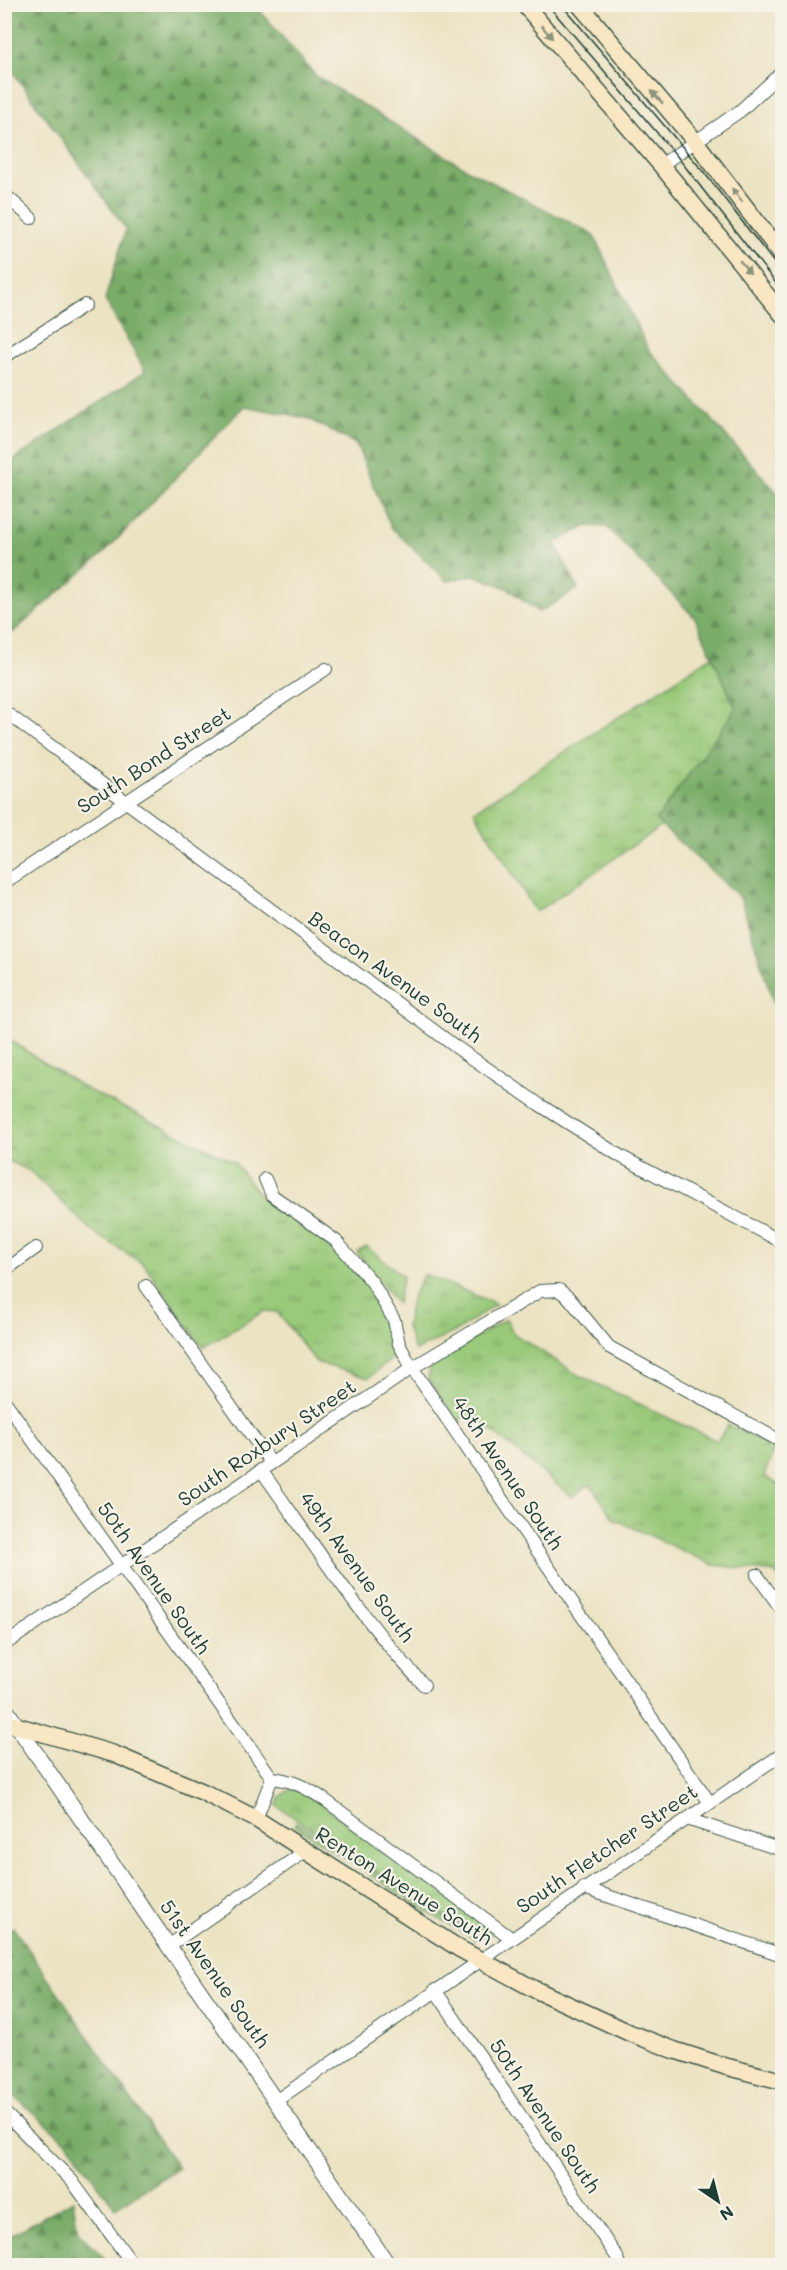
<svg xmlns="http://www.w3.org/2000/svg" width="787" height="2270" font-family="Mali,sans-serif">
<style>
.grass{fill:url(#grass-tufts);stroke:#5c8356;stroke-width:1.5}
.forest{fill:url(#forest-firs);stroke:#4c754e;stroke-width:1.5}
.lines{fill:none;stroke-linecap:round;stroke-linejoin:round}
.minor-casing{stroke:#3e5649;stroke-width:14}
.tertiary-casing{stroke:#3e5649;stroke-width:17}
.secondary-casing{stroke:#3e5649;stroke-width:19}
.minor{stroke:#fff;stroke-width:12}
.tertiary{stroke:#fff;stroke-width:15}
.secondary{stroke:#f9e7c3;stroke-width:16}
.tram{stroke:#1f3d34;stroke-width:1.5}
.oneway{fill:#8c927c}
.labels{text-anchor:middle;stroke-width:4.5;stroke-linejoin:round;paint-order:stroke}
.street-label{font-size:20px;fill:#1f3d34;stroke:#f7f3e8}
</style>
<defs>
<pattern id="grass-tufts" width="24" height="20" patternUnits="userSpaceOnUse" patternTransform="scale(1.5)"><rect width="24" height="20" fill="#99c979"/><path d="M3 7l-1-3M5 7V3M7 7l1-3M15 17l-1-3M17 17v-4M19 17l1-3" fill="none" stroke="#7ca464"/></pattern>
<pattern id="forest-firs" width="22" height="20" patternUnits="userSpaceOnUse" patternTransform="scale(1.5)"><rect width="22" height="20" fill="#7aad69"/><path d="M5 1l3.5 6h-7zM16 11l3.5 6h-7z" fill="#638e57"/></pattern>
</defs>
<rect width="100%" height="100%" fill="#f7f3e8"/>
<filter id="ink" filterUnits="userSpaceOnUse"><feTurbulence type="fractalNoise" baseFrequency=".0167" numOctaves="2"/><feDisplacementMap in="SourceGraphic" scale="12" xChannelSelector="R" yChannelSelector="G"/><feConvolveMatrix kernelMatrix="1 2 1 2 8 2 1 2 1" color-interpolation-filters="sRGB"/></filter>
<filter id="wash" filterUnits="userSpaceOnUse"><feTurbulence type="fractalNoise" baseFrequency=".008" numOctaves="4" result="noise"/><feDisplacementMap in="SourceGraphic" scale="24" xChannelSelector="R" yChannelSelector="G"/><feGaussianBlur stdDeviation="1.35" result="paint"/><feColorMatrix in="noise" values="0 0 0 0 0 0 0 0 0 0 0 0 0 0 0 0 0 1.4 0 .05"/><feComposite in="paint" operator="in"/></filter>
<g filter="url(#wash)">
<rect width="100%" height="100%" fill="#ece3c3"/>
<g class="grass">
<polygon points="712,656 736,709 656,820 662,826 536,912 474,811"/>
<polygon points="4,1037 86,1089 234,1162 261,1197 319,1238 369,1287 386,1320 398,1354 368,1378 316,1362 277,1312 264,1311 203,1348 145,1265 92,1231 30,1171 5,1159"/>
<polygon points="367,1247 403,1276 397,1304 357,1252"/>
<polygon points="424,1274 496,1304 458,1330 415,1351 406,1327 411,1299"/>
<polygon points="506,1319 514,1334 578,1375 717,1441 728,1425 775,1447 764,1476 782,1487 782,1584 775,1572 713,1565 614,1519 590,1484 572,1497 475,1417 456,1419 428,1379 431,1364"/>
<polygon points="290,1789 304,1792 481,1920 493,1932 485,1938 437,1911 277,1806 279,1798"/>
<polygon points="296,1822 475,1937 475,1940 434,1916 294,1825"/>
</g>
<g class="forest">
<polygon points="5,4 255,5 316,76 468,170 593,234 648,349 782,498 782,1030 740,897 656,821 736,708 695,618 607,527 587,526 555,543 578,589 539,612 507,588 474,575 447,581 391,527 356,444 307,418 244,406 104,553 5,639 5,466 145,371 105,300 126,229 5,61"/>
<polygon points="13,1927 178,2168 115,2208 67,2142 5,2088 5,1932"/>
<polygon points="73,2200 78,2232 111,2265 5,2265 5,2239"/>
</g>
</g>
<g filter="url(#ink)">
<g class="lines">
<defs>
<g id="minor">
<polyline points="661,165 740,111 782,72"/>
<polyline points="4,194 31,218"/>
<polyline points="4,357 85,305"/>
<polyline points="4,711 456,1047 540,1105 620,1156 782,1242"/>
<polyline points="4,883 326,669"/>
<polyline points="265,1179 272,1195 336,1241 372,1282 394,1320 399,1344 412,1368 710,1803"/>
<polyline points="4,1271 36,1248"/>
<polyline points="146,1286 271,1463"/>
<polyline points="4,1400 272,1778 256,1819"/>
<path d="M 261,1470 C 312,1541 363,1622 424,1685"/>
<polyline points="757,1575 782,1610"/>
<polyline points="4,1645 412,1368 540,1291 559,1290 569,1298 609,1347 782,1442"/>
<path d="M 272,1778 C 293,1780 307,1788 325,1800 L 511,1938"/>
<polyline points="687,1819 782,1850"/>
<polyline points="584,1888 782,1955"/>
<polyline points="170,1945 307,1850"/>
<polyline points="435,1990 617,2257 619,2266"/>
<polyline points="277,2100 782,1754"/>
<polyline points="4,2112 72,2181 134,2266"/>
</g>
<polyline id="tertiary" points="4,1707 389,2266"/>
<g id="secondary">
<polyline points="524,4 661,165 782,314"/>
<polyline points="579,4 695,141 782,255"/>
<polyline points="4,1722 114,1754 203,1792 256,1819 460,1949 534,1989 630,2033 674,2050 724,2066 782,2081"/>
</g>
</defs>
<use href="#minor" class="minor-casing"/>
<use href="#tertiary" class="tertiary-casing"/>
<use href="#secondary" class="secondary-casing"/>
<use href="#minor" class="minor"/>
<use href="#tertiary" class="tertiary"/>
<use href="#secondary" class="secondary"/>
<g class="tram">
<polyline points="547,4 676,155 782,291"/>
<polyline points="561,4 703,171 782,273"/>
</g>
</g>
<defs><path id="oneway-solid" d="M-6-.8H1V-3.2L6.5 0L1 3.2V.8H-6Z" transform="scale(1.5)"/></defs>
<g class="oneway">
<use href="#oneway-solid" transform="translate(547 32) rotate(50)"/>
<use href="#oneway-solid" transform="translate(657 97) rotate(-131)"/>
<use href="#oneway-solid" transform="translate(737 195) rotate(-127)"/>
<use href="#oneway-solid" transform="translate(745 267) rotate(51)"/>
</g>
</g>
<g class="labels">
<g class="street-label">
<text transform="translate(154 760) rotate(-33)" y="7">South Bond Street</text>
<text transform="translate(395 977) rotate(36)" y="7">Beacon Avenue South</text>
<text transform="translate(267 1443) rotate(-34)" y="7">South Roxbury Street</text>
<text transform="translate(508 1473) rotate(56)" y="7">48th Avenue South</text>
<text transform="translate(357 1567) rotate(54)" y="7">49th Avenue South</text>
<text transform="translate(154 1578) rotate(55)" y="7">50th Avenue South</text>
<text transform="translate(607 1849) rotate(-34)" y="7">South Fletcher Street</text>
<text transform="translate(404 1886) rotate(32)" y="7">Renton Avenue South</text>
<text transform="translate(215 1974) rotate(55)" y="7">51st Avenue South</text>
<text transform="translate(545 2116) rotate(56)" y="7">50th Avenue South</text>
</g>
</g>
<rect width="787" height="2270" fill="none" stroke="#f7f3e8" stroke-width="24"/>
<g transform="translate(718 2201) rotate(145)" stroke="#f7f3e8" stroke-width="4.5" paint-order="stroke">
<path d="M0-4.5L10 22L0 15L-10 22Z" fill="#1f3d34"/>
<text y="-9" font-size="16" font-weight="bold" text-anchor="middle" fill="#1f3d34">N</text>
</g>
</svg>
